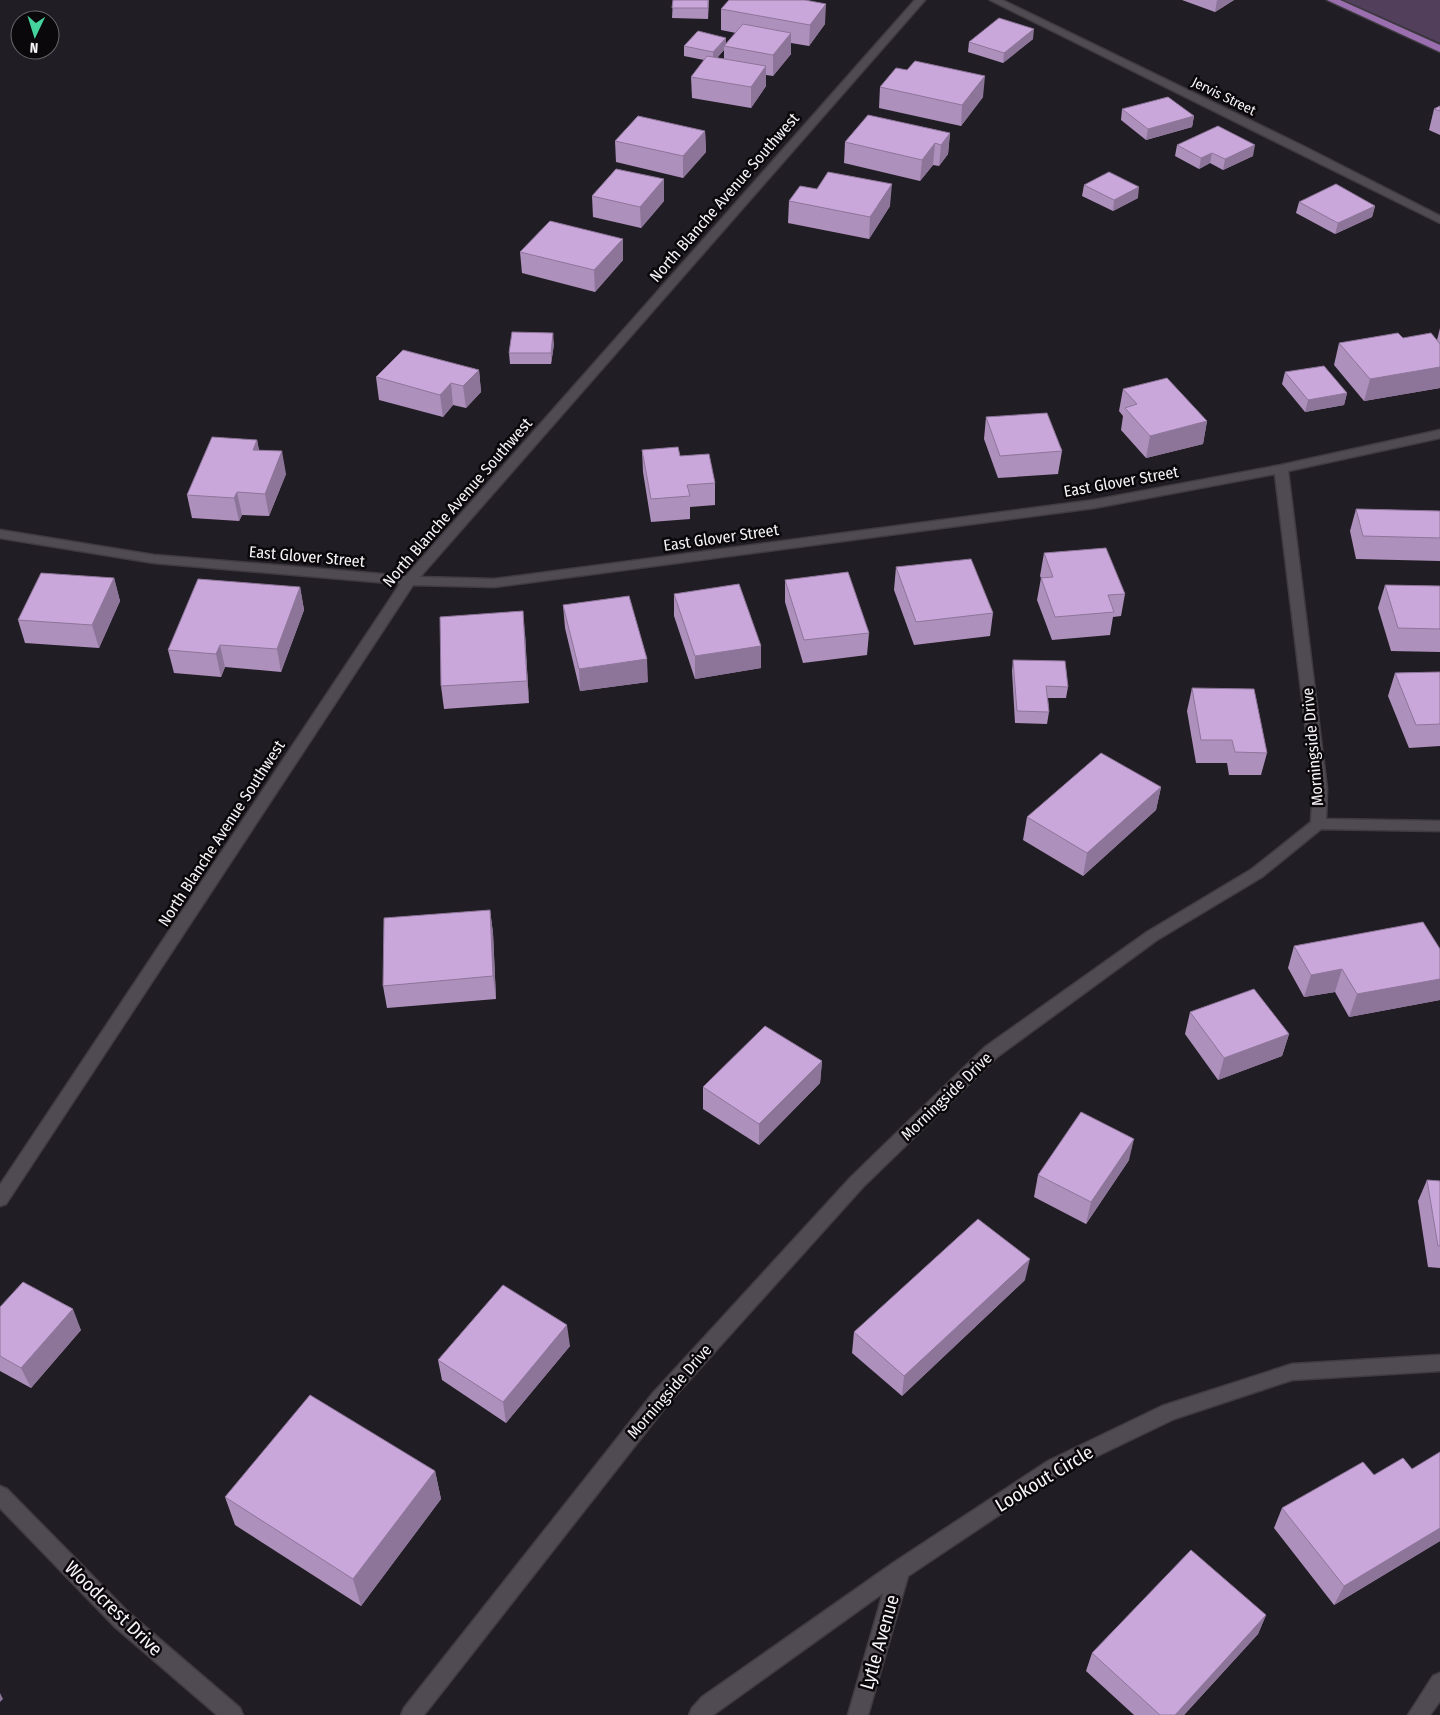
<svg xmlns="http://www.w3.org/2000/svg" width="1440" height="1715" font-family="'Fira Sans Condensed',sans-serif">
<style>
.green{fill:#513f5b}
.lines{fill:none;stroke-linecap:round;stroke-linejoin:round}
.minor-casing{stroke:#3f3b41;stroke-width:3}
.major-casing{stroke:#3f3b41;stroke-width:3}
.minor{fill:#504b52;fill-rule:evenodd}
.major{fill:#9b6eb0;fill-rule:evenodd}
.wall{fill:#ae90bc;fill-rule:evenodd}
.shaded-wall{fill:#8d7599}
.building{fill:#caa7db;stroke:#8d7599}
.labels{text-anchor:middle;stroke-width:5;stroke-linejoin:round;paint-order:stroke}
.far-street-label{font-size:14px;fill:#f7f4f8;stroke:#0a080b}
.street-label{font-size:16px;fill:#f7f4f8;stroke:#0a080b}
.near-street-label{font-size:19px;fill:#f7f4f8;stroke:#0a080b}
</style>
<rect width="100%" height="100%" fill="#211d24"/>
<polygon class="green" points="1343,0 1440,0 1440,43"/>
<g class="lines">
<defs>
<g id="minor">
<polygon points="915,0 925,0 420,577 494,579 1094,500 1281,465 1440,430 1440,438 1288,471 1327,789 1326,819 1440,821 1440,831 1321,829 1262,877 1157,940 997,1057 863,1187 667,1405 424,1715 401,1715 404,1708 653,1393 851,1177 985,1047 1147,932 1252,869 1311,822 1313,789 1275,474 1094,508 494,587 413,585 6,1204 0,1206 0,1185 400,584 154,563 0,538 0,530 154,555 406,576"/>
<polygon points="990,0 1002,0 1305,147 1440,216 1440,223"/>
<polygon points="1440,1355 1440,1371 1292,1380 1174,1419 1062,1473 908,1576 868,1715 848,1715 883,1593 713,1715 689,1715 692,1708 702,1697 893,1563 1048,1461 1162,1406 1292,1364"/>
<polygon points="0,1486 7,1489 128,1612 240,1708 243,1715 217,1715 114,1626 0,1508"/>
<polygon points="1440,1673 1440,1701 1430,1715 1408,1715 1433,1676"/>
</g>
<polygon id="major" points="1327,0 1340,0 1440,45 1440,52"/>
</defs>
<use href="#minor" class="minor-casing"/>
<use href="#major" class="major-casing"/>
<use href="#minor" class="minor"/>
<use href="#major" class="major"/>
</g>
<g class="wall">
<polygon points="673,0 709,0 708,19 672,18"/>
<polygon points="1182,0 1234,0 1215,12"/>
<path d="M 721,9 L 825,24 L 809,46 L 791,43 L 791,54 L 773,76 L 766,75 L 766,86 L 751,108 L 692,98 L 691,77 L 704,60 L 684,56 L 684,46 L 726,38 L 726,44 L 736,33 L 721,30 ZM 724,50 L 724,59 L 717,58 Z"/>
<polygon points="1033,39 1003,63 968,52 969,42"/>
<polygon points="880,87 983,97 961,126 879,108"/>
<polygon points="1440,106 1440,135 1429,130 1434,109"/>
<polygon points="1122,109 1194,116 1192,127 1146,140 1121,120"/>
<polygon points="705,131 706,152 683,178 616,162 615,141"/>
<polygon points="950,133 948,154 939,166 933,165 920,181 844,163 845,142"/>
<polygon points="1177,145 1253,156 1223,170 1210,163 1199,169 1175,156"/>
<polygon points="664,179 664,201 641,228 593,217 592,196"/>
<polygon points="1084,185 1138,198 1113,211 1082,196"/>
<polygon points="789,201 890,206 869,239 788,223"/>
<polygon points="1299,202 1375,206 1372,217 1335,234 1296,213"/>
<polygon points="520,252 623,260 595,292 522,273"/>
<polygon points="1440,328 1440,388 1364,401 1334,365 1339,343 1403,338 1437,340"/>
<polygon points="554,344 551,364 510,364 509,353"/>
<polygon points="479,370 481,392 466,408 453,405 443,417 379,400 376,377"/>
<polygon points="1285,372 1347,393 1344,405 1305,412 1282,384"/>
<polygon points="1123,389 1207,421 1203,444 1146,458 1121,430 1123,416 1119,411"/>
<polygon points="986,417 1062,451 1058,474 998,478 984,439"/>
<polygon points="257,440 259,450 286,474 269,516 242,515 239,521 192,518 187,495"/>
<polygon points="642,450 680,456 715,483 715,505 690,507 690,519 651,522 643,472"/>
<polygon points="1356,509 1440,511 1440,561 1356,559 1350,531"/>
<polygon points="1044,553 1125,594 1121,616 1113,617 1110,635 1052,640 1037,600 1041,578 1040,576"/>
<polygon points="896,567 993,613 990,636 914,645 894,590"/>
<polygon points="114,578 120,601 99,648 25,643 18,620"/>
<polygon points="785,580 869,633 867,655 803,663 785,602"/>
<polygon points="1385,585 1440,586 1440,652 1391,651 1378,608"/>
<polygon points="300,587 304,610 281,672 225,667 221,677 174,673 168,650"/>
<polygon points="674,594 761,668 695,679 674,616"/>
<polygon points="563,605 648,682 580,691 565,628"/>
<polygon points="525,634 529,703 444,709 441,686"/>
<polygon points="1013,660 1068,687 1066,698 1048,698 1049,712 1047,724 1015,723 1012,671"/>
<polygon points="1440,672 1440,746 1409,748 1388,696 1395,673"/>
<polygon points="1192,688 1267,753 1261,775 1229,775 1227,763 1196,763 1187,711"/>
<polygon points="1161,787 1156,810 1083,876 1023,840 1027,817"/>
<polygon points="490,910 493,933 496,999 387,1008 383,986"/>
<polygon points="1294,946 1440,949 1440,1000 1349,1017 1335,992 1304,997 1288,968"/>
<polygon points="1190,1012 1289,1034 1282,1056 1218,1080 1185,1034"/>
<polygon points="822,1061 820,1083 759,1145 703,1109 703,1087"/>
<polygon points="1129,1160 1086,1224 1034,1197 1038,1175"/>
<polygon points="1427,1180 1440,1181 1440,1268 1428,1267 1418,1201"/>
<polygon points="1025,1280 902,1396 852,1353 854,1332"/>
<polygon points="0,1307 81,1330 31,1388 0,1371"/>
<polygon points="570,1346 506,1423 442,1380 438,1360"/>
<polygon points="1440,1452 1440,1541 1334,1605 1274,1528 1282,1508 1374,1475 1412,1469"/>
<polygon points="435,1471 441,1499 361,1606 235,1525 225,1497"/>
<polygon points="1266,1615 1258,1634 1184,1715 1134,1715 1086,1671 1092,1653"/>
</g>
<g class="shaded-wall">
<polygon points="1217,0 1234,0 1215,12"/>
<polygon points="826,4 825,24 809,46 810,25"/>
<polygon points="1034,29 1033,39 1003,63 1004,53"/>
<polygon points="791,33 791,54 773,76 773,55"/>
<polygon points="726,38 726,47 724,46 724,50 713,62 713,52"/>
<polygon points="766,66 766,86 751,108 751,87"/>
<polygon points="985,76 983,97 961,126 962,105"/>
<polygon points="1194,116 1192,127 1146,140 1148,129"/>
<polygon points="705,131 706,152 683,178 683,156"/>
<polygon points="950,133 948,154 939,166 941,145"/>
<polygon points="935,143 933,165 920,181 922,160"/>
<polygon points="1255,145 1253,156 1223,170 1225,159"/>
<polygon points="1212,153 1210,163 1199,169 1201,158"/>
<polygon points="664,179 664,201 641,228 640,207"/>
<polygon points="892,184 890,206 869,239 870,217"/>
<polygon points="1139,187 1138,198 1113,211 1114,200"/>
<polygon points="1375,206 1372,217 1335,234 1338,223"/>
<polygon points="623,239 623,260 595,292 594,270"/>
<polygon points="553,333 554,344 551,364 551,353"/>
<polygon points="1440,367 1440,388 1364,401 1370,379"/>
<polygon points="479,370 481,392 466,408 463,386"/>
<polygon points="451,383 453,405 443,417 440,395"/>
<polygon points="1347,393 1344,405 1305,412 1308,400"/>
<polygon points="1207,421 1203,444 1146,458 1150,436"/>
<polygon points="257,440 261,462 253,450"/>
<polygon points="282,451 286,474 269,516 265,494"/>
<polygon points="237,492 242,515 239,521 234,498"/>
<polygon points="114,578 120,601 99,648 92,625"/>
<polygon points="300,587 304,610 281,672 277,649"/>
<polygon points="523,611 525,634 529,703 527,681"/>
<polygon points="220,645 225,667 221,677 216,654"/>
<polygon points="761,646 761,668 695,679 695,656"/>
<polygon points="647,659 648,682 580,691 579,669"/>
<polygon points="1161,787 1156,810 1083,876 1087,853"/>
<polygon points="490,910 493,933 496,999 493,976"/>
<polygon points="1342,969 1335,992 1304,997 1311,975"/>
<polygon points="1440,979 1440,1000 1349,1017 1357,994"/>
<polygon points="1289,1034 1282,1056 1218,1080 1224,1058"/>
<polygon points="822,1061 820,1083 759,1145 759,1124"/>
<polygon points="1134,1139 1129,1160 1086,1224 1091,1202"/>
<polygon points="1030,1259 1025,1280 902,1396 904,1376"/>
<polygon points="73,1309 81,1330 31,1388 21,1368"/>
<polygon points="567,1325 570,1346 506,1423 503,1402"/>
<polygon points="435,1471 441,1499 361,1606 353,1579"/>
<polygon points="1440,1528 1440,1541 1334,1605 1344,1586"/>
<polygon points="1266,1615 1258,1634 1184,1715 1175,1715"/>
<polygon points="0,1693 3,1699 0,1702"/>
</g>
<g class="building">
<polygon points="673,0 708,0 708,8 672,8"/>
<polygon points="729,0 805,0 826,4 810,25 721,9"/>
<polygon points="999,18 1034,29 1004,53 969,42"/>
<polygon points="743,24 791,33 773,55 724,46"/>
<polygon points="698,31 726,38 713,52 684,46"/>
<polygon points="707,56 766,66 751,87 691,77"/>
<polygon points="915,61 985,76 962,105 880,87 896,68 907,70"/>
<polygon points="1168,97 1194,116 1148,129 1122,109"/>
<polygon points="1440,106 1440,111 1434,109"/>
<polygon points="868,115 950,133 941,145 935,143 922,160 845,142"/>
<polygon points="638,116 705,131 683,156 615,141"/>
<polygon points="1218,126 1255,145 1225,159 1212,153 1201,158 1177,145"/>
<polygon points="616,169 664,179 640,207 592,196"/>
<polygon points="828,172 892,184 870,217 789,201 800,186 817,189"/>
<polygon points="1109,172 1139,187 1114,200 1084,185"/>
<polygon points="1336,184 1375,206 1338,223 1299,202"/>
<polygon points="550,221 623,239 594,270 520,252"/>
<polygon points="512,332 553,333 551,353 509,353"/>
<polygon points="1398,333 1403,338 1431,333 1440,344 1440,367 1370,379 1339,343"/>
<polygon points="403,350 479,370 463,386 451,383 440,395 376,377"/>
<polygon points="1324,366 1347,393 1308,400 1285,372"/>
<polygon points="1167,378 1207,421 1150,436 1125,408 1137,404 1123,389"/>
<polygon points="1047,413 1062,451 1000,456 986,417"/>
<polygon points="212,437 257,440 253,450 282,451 265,494 237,492 234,498 187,495"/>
<polygon points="678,447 680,456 709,454 715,483 687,485 690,496 651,499 642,450"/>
<polygon points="1356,509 1440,511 1440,538 1363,536"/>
<polygon points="1106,548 1125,594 1108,595 1114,612 1055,617 1041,578 1053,577 1044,553"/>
<polygon points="971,559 993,613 916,622 896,567"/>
<polygon points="848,572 869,633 804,640 785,580"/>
<polygon points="41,573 114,578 92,625 18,620"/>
<polygon points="198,579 300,587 277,649 220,645 216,654 168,650"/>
<polygon points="739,584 761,646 695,656 674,594"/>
<polygon points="1385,585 1440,586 1440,629 1398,628"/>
<polygon points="629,596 647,659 579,669 563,605"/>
<polygon points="523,611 527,681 441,686 440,617"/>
<polygon points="1013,660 1065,661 1068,687 1046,686 1049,712 1017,711"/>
<polygon points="1440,672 1440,724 1416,725 1395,673"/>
<polygon points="1192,688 1254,689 1267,753 1235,752 1232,740 1201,740"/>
<polygon points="1101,753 1161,787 1087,853 1027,817"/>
<polygon points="490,910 493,976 383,986 384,918"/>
<polygon points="1423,922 1440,949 1440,979 1357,994 1342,969 1311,975 1294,946"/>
<polygon points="1254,989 1289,1034 1224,1058 1190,1012"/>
<polygon points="765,1026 822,1061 759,1124 703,1087"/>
<polygon points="1081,1112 1134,1139 1091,1202 1038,1175"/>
<polygon points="1427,1180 1440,1181 1440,1246 1438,1246"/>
<polygon points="978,1219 1030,1259 904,1376 854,1332"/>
<polygon points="23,1282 73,1309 21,1368 0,1356 0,1307"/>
<polygon points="503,1285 567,1325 503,1402 438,1360"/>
<polygon points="310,1395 435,1471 353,1579 225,1497"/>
<polygon points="1440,1452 1440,1528 1344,1586 1282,1508 1363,1462 1374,1475 1403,1458 1412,1469"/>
<polygon points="1191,1550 1266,1615 1175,1715 1160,1715 1092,1653"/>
</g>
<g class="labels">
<g class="far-street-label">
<text transform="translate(1224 96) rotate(26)" y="5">Jervis Street</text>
</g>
<g class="street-label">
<text transform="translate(724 197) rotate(-49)" y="6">North Blanche Avenue Southwest</text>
<text transform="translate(1121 481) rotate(-10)" y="6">East Glover Street</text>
<text transform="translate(457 502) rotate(-49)" y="6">North Blanche Avenue Southwest</text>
<text transform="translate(721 537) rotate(-8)" y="6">East Glover Street</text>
<text transform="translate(307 556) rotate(5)" y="6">East Glover Street</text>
<text transform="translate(1312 747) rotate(-95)" y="6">Morningside Drive</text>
<text transform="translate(221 833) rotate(-57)" y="6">North Blanche Avenue Southwest</text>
<text transform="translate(946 1096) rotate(-44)" y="6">Morningside Drive</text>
<text transform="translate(669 1391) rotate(-49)" y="6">Morningside Drive</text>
</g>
<g class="near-street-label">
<text transform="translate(1044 1478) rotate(-31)" y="7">Lookout Circle</text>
<text transform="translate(114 1608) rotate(44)" y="7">Woodcrest Drive</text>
<text transform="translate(879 1642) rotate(-74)" y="7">Lytle Avenue</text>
</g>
</g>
<g transform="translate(35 35) rotate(184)"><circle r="24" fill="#0a080b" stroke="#69666a"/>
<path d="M0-4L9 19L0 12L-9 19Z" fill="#45d49e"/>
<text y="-8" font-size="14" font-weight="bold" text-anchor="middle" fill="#f7f4f8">N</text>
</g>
</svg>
